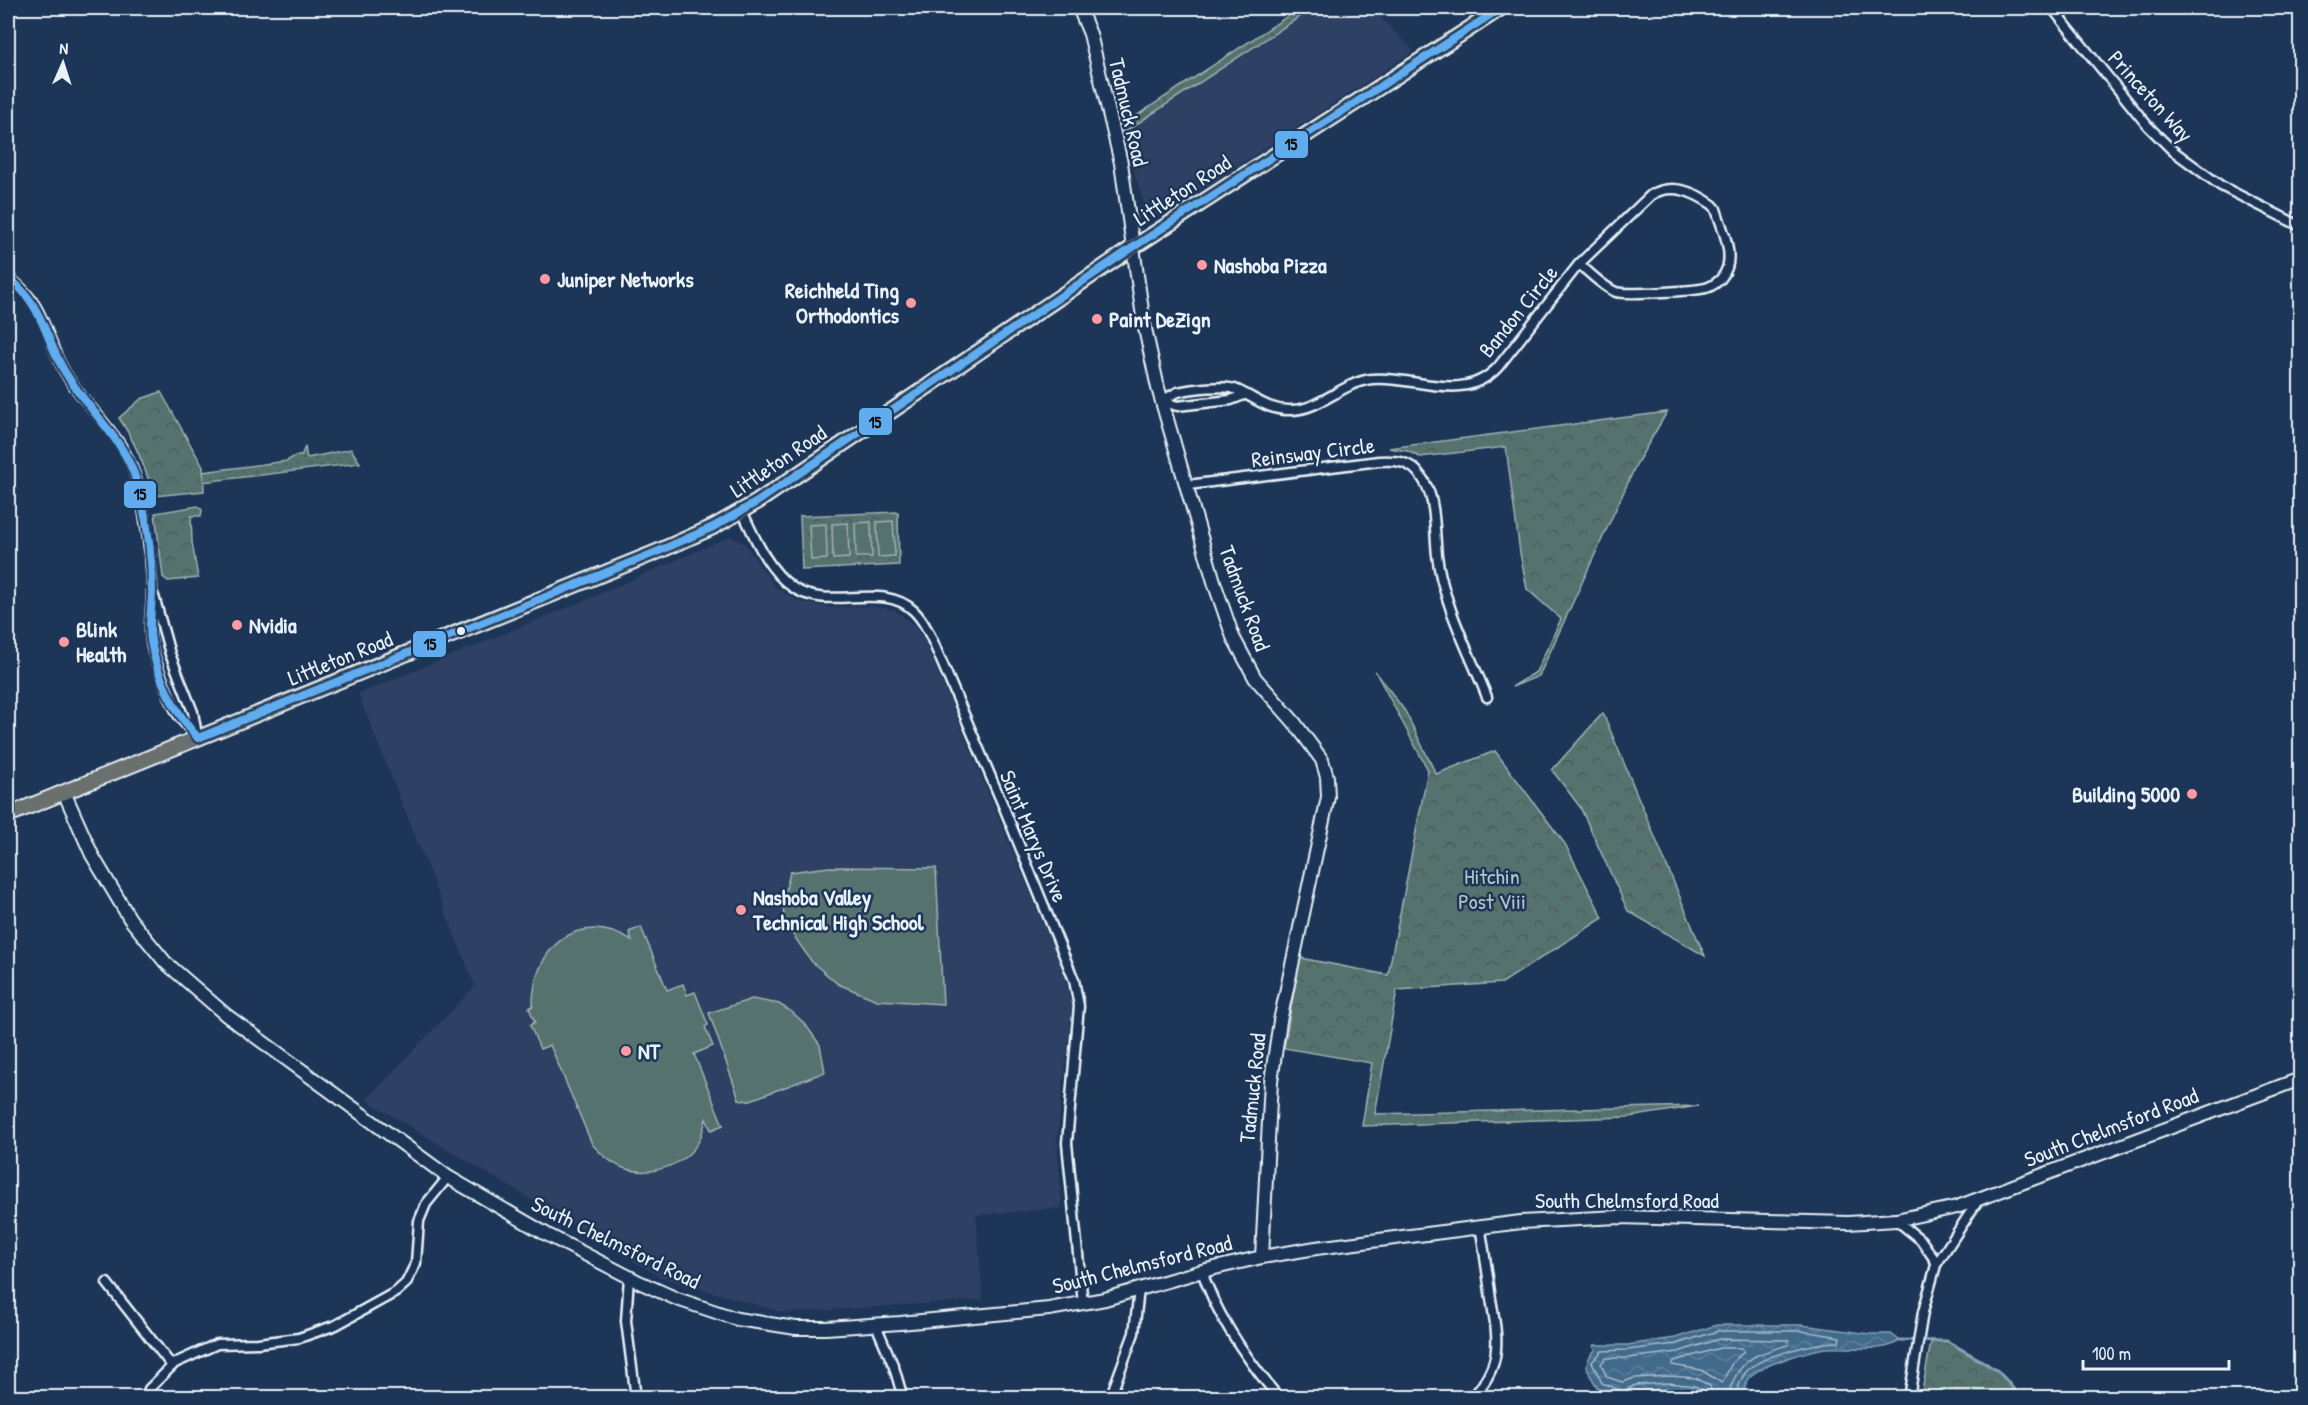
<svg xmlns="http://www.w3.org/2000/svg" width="2308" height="1405" font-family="'Patrick Hand',sans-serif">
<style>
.built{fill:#2f4164}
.grass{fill:url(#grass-dots);stroke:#a0b2b3;stroke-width:1.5}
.forest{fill:url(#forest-crowns);stroke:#a0b2b3;stroke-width:1.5}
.garden{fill:#57726e;stroke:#a0b2b3;stroke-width:1.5}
.water{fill:url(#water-waves);stroke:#85a0b7;stroke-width:1.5}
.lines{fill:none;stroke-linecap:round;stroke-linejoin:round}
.shore{stroke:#a6bbcc;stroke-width:1.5}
.stream{stroke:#85a0b7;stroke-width:3}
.street-casing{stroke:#e8f1f8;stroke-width:13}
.secondary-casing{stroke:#e8f1f8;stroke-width:16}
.primary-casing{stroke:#e8f1f8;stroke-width:18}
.street{stroke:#1d3557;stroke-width:8}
.secondary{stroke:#1d3557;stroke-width:12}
.primary{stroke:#6a706d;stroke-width:14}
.bus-1-casing{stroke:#1d3557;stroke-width:12}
.bus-1{stroke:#60acee;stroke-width:8}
.poi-dot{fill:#ff9aa2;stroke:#1d3557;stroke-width:2}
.bus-dot{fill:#e8f1f8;stroke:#1d3557;stroke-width:2}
.labels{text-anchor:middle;stroke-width:5;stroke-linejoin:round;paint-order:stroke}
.street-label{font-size:22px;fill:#e8f1f8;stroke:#1d3557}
.poi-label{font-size:22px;font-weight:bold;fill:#e8f1f8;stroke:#1d3557;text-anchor:start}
.park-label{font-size:22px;fill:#b5c5c8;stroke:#1d3557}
.line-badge{stroke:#1d3557;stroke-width:2}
.pale-badge-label{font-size:16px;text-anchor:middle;font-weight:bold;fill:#111}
</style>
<defs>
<pattern id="grass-dots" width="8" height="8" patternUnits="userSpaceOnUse" patternTransform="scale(1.5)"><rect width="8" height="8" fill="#57726e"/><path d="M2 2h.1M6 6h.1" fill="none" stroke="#4e5b5a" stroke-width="1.8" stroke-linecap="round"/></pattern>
<pattern id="forest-crowns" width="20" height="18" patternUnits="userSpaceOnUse" patternTransform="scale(1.5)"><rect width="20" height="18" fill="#57726e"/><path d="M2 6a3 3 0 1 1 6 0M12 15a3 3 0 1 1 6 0" fill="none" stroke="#4e5b5a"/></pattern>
<pattern id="water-waves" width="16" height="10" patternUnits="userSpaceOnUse" patternTransform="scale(1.5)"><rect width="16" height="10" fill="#436a8b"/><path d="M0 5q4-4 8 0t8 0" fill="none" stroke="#5e809c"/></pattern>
</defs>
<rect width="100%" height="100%" fill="#1d3557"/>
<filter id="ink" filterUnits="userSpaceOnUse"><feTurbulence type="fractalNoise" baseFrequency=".0167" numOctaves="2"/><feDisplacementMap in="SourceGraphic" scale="12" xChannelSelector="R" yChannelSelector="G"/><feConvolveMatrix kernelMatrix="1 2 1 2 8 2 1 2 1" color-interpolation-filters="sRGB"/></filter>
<g filter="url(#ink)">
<g class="built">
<polygon points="1313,8 1371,8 1414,51 1187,199 1158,216 1150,216 1145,208 1123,133"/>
<polygon points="731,536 745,544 775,587 797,601 827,607 873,606 895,610 912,624 923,637 1065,976 1072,1008 1057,1139 1062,1208 976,1215 983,1300 785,1313 660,1277 366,1100 475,986 358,694 586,600"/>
</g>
<polygon class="grass" points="305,447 307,458 351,449 360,463 203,482 203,472 287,461 295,456 301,456"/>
<g class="forest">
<polygon points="1300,8 1313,8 1123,133 1119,115 1130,120"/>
<path d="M 161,392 L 203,467 L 204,491 L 154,496 C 145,468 136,443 119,418 L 141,399 Z"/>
<polygon points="1667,412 1637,463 1539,676 1512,687 1536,672 1561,619 1527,589 1520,553 1506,447 1420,457 1407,451 1389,448"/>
<polygon points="198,506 202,510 201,516 191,516 192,542 198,578 168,581 163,577 155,513"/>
<polygon points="898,512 899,565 802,570 800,516"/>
<polygon points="1375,671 1405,711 1436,774 1495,751 1565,844 1603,918 1502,983 1397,990 1375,1114 1698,1106 1629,1117 1362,1126 1372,1063 1284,1048 1300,958 1388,975 1428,770"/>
<polygon points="1603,713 1695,933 1705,956 1628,911 1580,807 1552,770"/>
<path d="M 1947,1341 C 1972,1355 2007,1369 2018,1397 L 1921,1397 L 1931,1342 Z"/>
</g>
<g class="garden">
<polygon points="893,521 895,556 878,557 877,522"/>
<polygon points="871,522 872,557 856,557 855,523"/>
<polygon points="848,523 849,558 833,559 832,524"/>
<polygon points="826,524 827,559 811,560 809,525"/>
<polygon points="829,867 936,868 943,1004 877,1000 838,984 812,962 784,922 783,902 790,872"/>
<path d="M 641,927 L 667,990 L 683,984 L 687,995 L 695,992 L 708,1025 L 705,1027 L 713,1046 L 694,1054 L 723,1125 L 711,1130 L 706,1119 C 704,1127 702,1134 699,1141 C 684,1167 648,1178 621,1167 C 609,1162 600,1153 592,1144 L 550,1045 L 540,1049 L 530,1025 L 535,1022 L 529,1008 L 533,1006 C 532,948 578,908 632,941 L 629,932 Z"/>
<polygon points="752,999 779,1004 792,1012 805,1024 820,1045 825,1072 748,1101 739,1099 709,1013"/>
</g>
<path class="water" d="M 1717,1325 L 1802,1325 L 1870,1334 L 1891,1334 L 1899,1340 C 1888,1354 1844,1346 1827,1348 C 1813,1349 1758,1366 1750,1377 C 1746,1382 1744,1391 1741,1397 L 1704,1397 L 1693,1391 L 1667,1389 L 1637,1391 L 1623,1397 L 1598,1389 C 1589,1372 1580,1366 1595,1350 L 1594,1345 L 1627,1345 L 1675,1338 Z"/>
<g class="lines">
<g class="shore">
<polygon points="1720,1348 1742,1348 1744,1351 1732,1363 1722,1383 1701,1370 1672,1365 1674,1361"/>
<path d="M 1706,1398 L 1704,1391 L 1695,1386 L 1668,1383 L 1636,1385 L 1622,1391 L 1602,1383 L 1592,1362 L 1602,1351 L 1627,1350 L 1676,1344 L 1718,1331 L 1802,1331 L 1840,1337 L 1839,1342 C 1818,1342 1760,1355 1746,1372 C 1741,1378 1737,1390 1736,1398"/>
<path d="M 1713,1398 L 1710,1386 L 1696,1378 L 1669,1376 L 1635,1378 L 1622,1382 L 1607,1377 L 1601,1364 L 1606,1358 L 1628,1358 L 1678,1352 L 1719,1339 L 1789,1340 L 1788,1345 C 1764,1352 1746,1355 1734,1379 C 1731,1386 1729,1391 1728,1398"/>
</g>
<g class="stream">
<polyline points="1899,1340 1947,1341 1998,1371 2016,1392 2018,1398"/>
<polyline points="1588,1398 1598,1389"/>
</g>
<defs>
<g id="street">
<polyline points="2052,8 2147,125 2172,150 2221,186 2300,226"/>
<path d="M 8,277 C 44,303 43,329 61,365 C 83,408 124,432 137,482 C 145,512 152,560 152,591 C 152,607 148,624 151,641 C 153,657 169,698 177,713 C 182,722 191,730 198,738"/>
<path d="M 1163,401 C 1167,398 1173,394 1178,392 C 1190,389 1226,384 1237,390 C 1255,398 1269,411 1291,410 C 1320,410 1343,382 1372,379 C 1415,375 1463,405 1498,367 L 1579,264 L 1651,195 C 1672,182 1694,192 1713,205 L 1716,209 C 1721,226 1733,250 1727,268 C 1724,277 1718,283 1709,287 C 1700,291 1625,295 1616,292 C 1603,287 1590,273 1579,264"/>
<polyline points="1163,401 1177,406 1231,400 1244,395"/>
<path d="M 1188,485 L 1379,461 C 1395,460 1410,461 1420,475 C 1437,496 1434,529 1437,555 C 1442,601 1470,654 1487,697"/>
<path d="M 742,511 C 755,538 767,569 792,587 C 828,613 882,580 914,611 C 925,622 931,637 937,651 L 1005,810 L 1074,980 L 1079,1006 L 1067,1143 L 1083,1304"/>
<polyline points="154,596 170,654 193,712 197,735"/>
<polyline points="1896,1220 1921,1240 1937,1263"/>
<path d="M 1202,1271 C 1216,1315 1249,1362 1279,1398"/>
<polyline points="629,1277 626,1321 636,1398"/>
<polyline points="107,1283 172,1366"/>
<polyline points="876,1325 894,1367 903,1398"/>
<polyline points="146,1398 149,1389 175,1363 217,1344 258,1343 299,1338 336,1325 396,1292 406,1283 416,1263 419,1221 426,1204 448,1177"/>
<polyline points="1110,1398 1134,1333 1139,1289"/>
<path d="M 1472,1398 C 1483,1386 1492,1373 1495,1357 C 1499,1336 1493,1313 1490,1292 C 1487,1270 1484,1248 1480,1226"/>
<polyline points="1909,1398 1923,1312 1936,1265 1979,1199"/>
</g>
<g id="secondary">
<polyline points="1079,8 1090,34 1121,163 1144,324 1158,388 1215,585 1233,637 1255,678 1294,722 1322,760 1327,777 1328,797 1280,1021 1271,1081 1262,1257"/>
<polyline points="64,792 92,855 130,919 165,962 226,1015 448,1177 546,1234 639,1282 677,1299 737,1319 796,1328 826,1328 900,1323 1049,1309 1105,1299 1202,1271 1262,1257 1316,1248 1521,1222 1618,1217 1848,1223 1896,1220 1957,1207 2300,1079"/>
</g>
<polyline id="primary" points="8,815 659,551 713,527 757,502 1132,248 1501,8"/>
</defs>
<use href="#street" class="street-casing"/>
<use href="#secondary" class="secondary-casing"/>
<use href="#primary" class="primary-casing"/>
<use href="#street" class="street"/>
<use href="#secondary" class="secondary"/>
<use href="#primary" class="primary"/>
<defs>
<g id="bus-1">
<path d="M 8,277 C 42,305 42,329 61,365 C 83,407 124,436 137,483 C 147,517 152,555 152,591 C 152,608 148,624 151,641 C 157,677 174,711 198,738"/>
<polyline points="198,738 659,551 713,527 757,502 1132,248 1501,8"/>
</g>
</defs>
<use href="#bus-1" class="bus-1-casing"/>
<use href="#bus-1" class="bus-1"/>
</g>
</g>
<g class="poi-dot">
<circle cx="1202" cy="265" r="6"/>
<circle cx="545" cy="279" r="6"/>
<circle cx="911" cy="303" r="6"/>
<circle cx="1097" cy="319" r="6"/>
<circle cx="237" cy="625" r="6"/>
<circle cx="64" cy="642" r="6"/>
<circle cx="2192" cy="794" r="6"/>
<circle cx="741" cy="910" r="6"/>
<circle cx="626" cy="1051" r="6"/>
</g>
<circle class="bus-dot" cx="461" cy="631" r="5"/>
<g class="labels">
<g class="street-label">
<text transform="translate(2151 96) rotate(48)" y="8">Princeton Way</text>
<text transform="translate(1129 112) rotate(77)" y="8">Tadmuck Road</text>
<text transform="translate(1182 190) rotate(-33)" y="8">Littleton Road</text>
<text transform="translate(1518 311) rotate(-51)" y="8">Bandon Circle</text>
<text transform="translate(1313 452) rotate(-7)" y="8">Reinsway Circle</text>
<text transform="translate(778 461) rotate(-34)" y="8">Littleton Road</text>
<text transform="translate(1245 598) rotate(70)" y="8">Tadmuck Road</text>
<text transform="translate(340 658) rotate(-22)" y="8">Littleton Road</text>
<text transform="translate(1034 836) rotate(67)" y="8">Saint Marys Drive</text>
<text transform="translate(1252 1088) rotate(-84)" y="8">Tadmuck Road</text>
<text transform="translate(2111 1127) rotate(-21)" y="8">South Chelmsford Road</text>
<text x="1627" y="1208">South Chelmsford Road</text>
<text transform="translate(616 1242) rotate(26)" y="8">South Chelmsford Road</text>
<text transform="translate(1142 1264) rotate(-14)" y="8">South Chelmsford Road</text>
</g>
<g class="poi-label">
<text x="1214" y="273">Nashoba Pizza</text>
<text x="557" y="287">Juniper Networks</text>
<text x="899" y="298" text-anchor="end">Reichheld Ting<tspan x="899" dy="25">Orthodontics</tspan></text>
<text x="1109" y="327">Paint DeZign</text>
<text x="249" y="633">Nvidia</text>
<text x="76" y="637">Blink<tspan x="76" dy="25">Health</tspan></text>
<text x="2180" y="802" text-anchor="end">Building 5000</text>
<text x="753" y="905">Nashoba Valley<tspan x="753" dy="25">Technical High School</tspan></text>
<text x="638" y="1059">NT</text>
</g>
<g class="park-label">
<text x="1492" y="884">Hitchin<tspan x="1492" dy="25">Post Viii</tspan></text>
</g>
</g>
<g class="line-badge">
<rect x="1274" y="130" width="35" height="29" rx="6" fill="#60acee"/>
<rect x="858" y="407" width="35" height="29" rx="6" fill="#60acee"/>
<rect x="123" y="480" width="34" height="29" rx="6" fill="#60acee"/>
<rect x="412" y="630" width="35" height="28" rx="6" fill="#60acee"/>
</g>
<g class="pale-badge-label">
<text x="1291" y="150">15</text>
<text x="875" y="428">15</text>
<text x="140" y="500">15</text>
<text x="430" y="650">15</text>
</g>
<rect width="2308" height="1405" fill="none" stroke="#1d3557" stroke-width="30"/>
<rect x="15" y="15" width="2278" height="1375" fill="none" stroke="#e8f1f8" stroke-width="2" filter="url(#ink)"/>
<g transform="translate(63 63) rotate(3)" stroke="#1d3557" stroke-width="4.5" paint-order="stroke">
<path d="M0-4.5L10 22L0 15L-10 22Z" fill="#e8f1f8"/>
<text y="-9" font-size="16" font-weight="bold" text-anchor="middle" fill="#e8f1f8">N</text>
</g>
<path d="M2083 1360v9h146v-9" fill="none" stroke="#e8f1f8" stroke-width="3"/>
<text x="2092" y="1360" font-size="18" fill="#e8f1f8" stroke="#1d3557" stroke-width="4.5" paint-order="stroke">100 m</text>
</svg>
